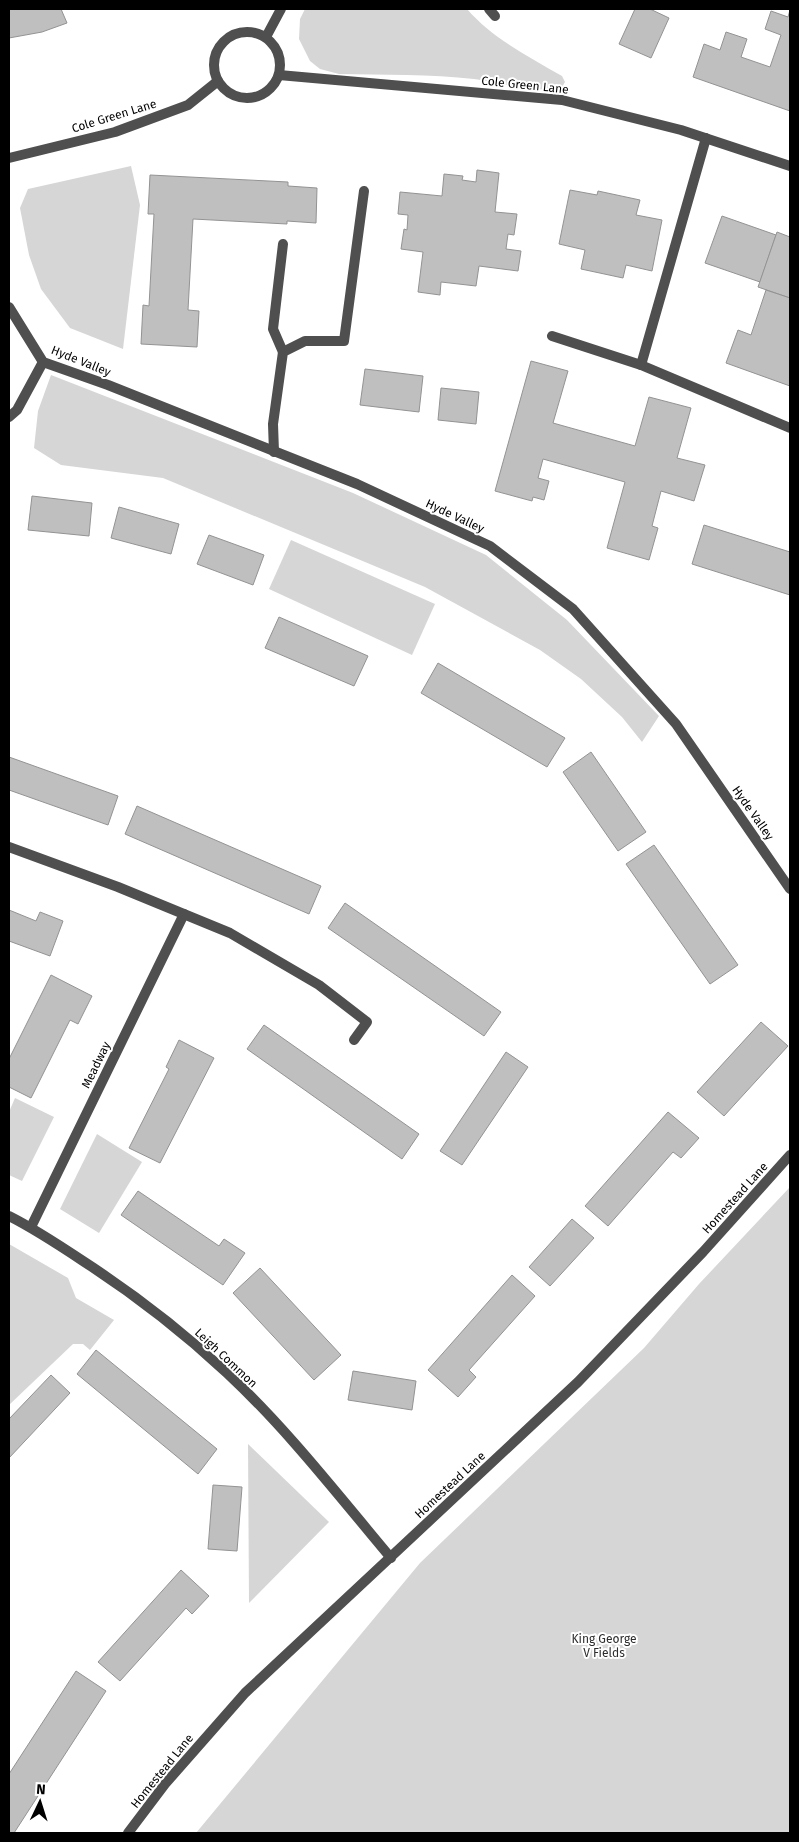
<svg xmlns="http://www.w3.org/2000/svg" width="799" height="1842" font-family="'Fira Sans',sans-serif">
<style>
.green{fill:#d6d6d6}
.building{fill:#bfbfbf;stroke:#939393}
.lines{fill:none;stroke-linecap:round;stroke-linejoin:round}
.service{stroke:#4f4f4f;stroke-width:10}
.minor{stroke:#4f4f4f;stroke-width:10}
.tertiary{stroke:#4f4f4f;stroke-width:10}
.labels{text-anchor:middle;stroke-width:4;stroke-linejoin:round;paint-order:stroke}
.street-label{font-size:12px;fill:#000;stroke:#fff}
.park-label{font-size:12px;fill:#2d2d2d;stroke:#fff}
</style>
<rect width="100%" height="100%" fill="#fff"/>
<g class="green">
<path d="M 305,9 L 467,9 C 492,38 529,57 562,76 L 565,82 L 562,87 C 541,95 497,82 474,79 C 431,74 383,75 339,74 L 320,69 L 310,61 L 299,39 L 300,19 Z"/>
<polygon points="131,166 140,205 123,349 70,328 41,289 29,255 20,208 28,189"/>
<polygon points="51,375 353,493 486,555 567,620 659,716 642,742 622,717 581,679 540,650 425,587 163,478 61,465 34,448 38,411"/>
<polygon points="291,540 435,604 412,655 269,589"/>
<polygon points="15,1098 54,1117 22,1181 9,1175 9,1112"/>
<polygon points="97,1134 142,1162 99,1233 60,1209"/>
<polygon points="790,1187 790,1833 196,1833 420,1563 644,1348 699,1284"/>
<polygon points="9,1244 68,1278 76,1298 114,1320 90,1350 83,1344 73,1344 9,1405"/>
<polygon points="248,1444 329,1522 249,1603"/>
</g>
<g class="building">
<polygon points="9,9 61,9 67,23 42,32 9,38"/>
<polygon points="635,9 650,9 669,18 651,58 619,44"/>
<polygon points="790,10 790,111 693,77 704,44 720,50 726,32 747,39 741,57 770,67 781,35 765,29 771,11 788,17"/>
<polygon points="477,170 499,173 495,212 517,214 514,235 508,234 506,249 521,251 518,271 479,266 476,286 441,282 440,295 418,292 423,252 401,249 404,229 407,230 408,215 398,214 400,192 442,196 444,174 463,176 462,180 476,182"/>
<polygon points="150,175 288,182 288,186 317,188 316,223 287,221 287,224 193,219 188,310 199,311 197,347 141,344 143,305 149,306 154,214 148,214"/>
<polygon points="570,190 597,195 598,191 640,200 636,215 662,220 652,271 626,265 623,278 581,269 585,250 559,244"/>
<polygon points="722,216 776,235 760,282 705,263"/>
<polygon points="777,232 790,237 790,298 758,287"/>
<polygon points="766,290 790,298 790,386 726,363 738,330 751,335"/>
<polygon points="531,361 568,371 553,423 635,446 649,397 691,408 677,458 705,465 694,501 661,491 652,526 658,528 649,560 607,548 625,482 543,459 538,478 549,481 544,500 533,497 532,501 495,491"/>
<polygon points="365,369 423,376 419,412 360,405"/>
<polygon points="441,388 479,392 476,424 438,420"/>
<polygon points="32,496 92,503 89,536 28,530"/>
<polygon points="119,507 179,524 171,554 111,538"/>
<polygon points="704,525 790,552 790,595 692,564"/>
<polygon points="209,535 264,555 253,585 197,564"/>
<polygon points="279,617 368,656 354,686 265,648"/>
<polygon points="438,663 565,738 547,767 421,693"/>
<polygon points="591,752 646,832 618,851 563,772"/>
<polygon points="9,757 118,796 108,825 9,790"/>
<polygon points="137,806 321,886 309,914 125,834"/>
<polygon points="654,845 738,965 710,984 626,864"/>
<polygon points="345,903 501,1012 484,1036 328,928"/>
<polygon points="9,910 36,921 40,912 63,921 50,956 9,941"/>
<polygon points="51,975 92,996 78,1024 70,1020 31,1098 9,1087 9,1059"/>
<polygon points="761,1022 788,1046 724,1116 697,1092"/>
<polygon points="264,1025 419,1134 402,1159 247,1049"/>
<polygon points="179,1040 214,1058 160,1163 129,1148 169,1069 166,1067"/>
<polygon points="506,1052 528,1067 462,1165 440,1151"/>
<polygon points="668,1112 699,1138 681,1158 673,1152 608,1226 585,1206"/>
<polygon points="138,1191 219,1246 224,1239 245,1253 223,1285 121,1215"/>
<polygon points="572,1219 594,1238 550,1286 529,1267"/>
<polygon points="260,1268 341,1355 314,1380 233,1293"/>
<polygon points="512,1275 535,1296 469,1370 476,1377 458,1397 428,1370"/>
<polygon points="96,1350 217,1449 198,1474 77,1374"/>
<polygon points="353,1371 416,1381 412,1410 348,1400"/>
<polygon points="51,1375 70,1393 9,1458 9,1419"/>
<polygon points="213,1485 242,1487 237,1551 208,1549"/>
<polygon points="181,1570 209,1596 192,1614 186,1608 120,1681 98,1662"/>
<polygon points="76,1671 106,1691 14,1833 9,1833 9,1774"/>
</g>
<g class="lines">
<g class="service">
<polyline points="552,336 641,365 790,428"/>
<polyline points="283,352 273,329 283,244"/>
<polyline points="641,365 706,138"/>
<polyline points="274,452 273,424 283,352 305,341 344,341 364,191"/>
</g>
<g class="minor">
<polyline points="489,9 495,16"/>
<polyline points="9,307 43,362 108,385 357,484 490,546 573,609 676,724 790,889"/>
<polyline points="9,417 17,410 43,362"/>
<polyline points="9,847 118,887 230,933 319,985 367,1022 354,1040"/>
<path d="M 9,1216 C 35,1229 59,1245 83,1261 C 134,1294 183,1332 227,1373 C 287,1429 338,1495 391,1558"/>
<polyline points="31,1227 184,914"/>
<polyline points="128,1833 165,1784 245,1693 578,1382 703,1252 790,1155"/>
</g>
<g class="tertiary">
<circle cx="247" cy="65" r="33"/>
<polyline points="266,37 281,9"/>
<polyline points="279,75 562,100 681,130 790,166"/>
<polyline points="9,158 115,132 188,105 218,81"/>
</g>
</g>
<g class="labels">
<g class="street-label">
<text transform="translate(525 85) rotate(6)" y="4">Cole Green Lane</text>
<text transform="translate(114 116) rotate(-17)" y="4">Cole Green Lane</text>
<text transform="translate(81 361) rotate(22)" y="4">Hyde Valley</text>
<text transform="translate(455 516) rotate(25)" y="4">Hyde Valley</text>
<text transform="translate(753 813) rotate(55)" y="4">Hyde Valley</text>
<text transform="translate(96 1065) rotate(-64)" y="4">Meadway</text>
<text transform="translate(735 1198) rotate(-48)" y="4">Homestead Lane</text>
<text transform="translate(226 1358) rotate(43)" y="4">Leigh Common</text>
<text transform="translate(450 1485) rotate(-43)" y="4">Homestead Lane</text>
<text transform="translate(162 1771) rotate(-51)" y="4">Homestead Lane</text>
</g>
<g class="park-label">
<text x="604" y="1643">King George<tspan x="604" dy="14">V Fields</tspan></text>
</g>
</g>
<rect width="799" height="1842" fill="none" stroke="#000000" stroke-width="20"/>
<g transform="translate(40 1802) rotate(4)" stroke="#ffffff" stroke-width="4" paint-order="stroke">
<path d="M0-4L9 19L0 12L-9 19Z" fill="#000000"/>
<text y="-8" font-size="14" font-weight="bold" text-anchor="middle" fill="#000000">N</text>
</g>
</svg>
